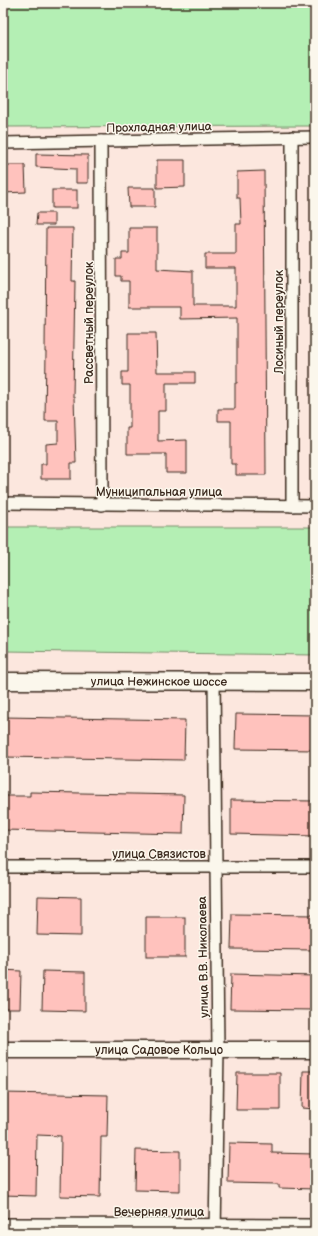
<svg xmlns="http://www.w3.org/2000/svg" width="318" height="1236" font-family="'Balsamiq Sans',sans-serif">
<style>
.green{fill:#b4efb4;stroke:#788c69}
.building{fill:#ffc2bd;stroke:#3b2a1e}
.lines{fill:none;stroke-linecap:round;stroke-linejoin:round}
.street-casing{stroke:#3b2a1e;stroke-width:14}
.secondary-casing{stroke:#3b2a1e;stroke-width:19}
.street{stroke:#fbf7ec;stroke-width:11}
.secondary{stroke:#fbf7ec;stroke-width:16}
.labels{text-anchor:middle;stroke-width:3;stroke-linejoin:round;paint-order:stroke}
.street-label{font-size:12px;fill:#3b2a1e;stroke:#fbf7ec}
</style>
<rect width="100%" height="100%" fill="#fce7de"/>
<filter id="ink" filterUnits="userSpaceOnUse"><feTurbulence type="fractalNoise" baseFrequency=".025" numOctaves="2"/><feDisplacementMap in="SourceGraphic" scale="8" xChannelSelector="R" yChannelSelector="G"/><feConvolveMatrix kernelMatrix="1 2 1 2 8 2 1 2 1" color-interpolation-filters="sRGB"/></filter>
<g filter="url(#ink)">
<g class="green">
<polygon points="3,3 315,3 315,126 3,127"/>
<polygon points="3,527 315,527 315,655 3,651"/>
</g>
<g class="building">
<polygon points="36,154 88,155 88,183 76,183 76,169 36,167"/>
<polygon points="157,160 185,160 185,187 157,188"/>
<polygon points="3,165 25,165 26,192 3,193"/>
<polygon points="264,171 266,475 236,475 236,464 231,464 231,421 218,421 218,409 235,409 235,383 237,383 237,318 180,319 180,307 129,307 129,281 121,281 121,276 116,276 116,259 122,259 122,253 129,253 129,228 157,228 157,269 193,271 193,306 236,306 236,268 205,268 205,254 236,254 236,224 241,224 240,198 237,198 237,172"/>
<polygon points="128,188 155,188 155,207 129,207"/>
<rect x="52" y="190" width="25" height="18"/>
<polygon points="37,213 54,213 54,225 36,225"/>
<polygon points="46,228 73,228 72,281 75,281 73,397 74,397 76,463 71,463 71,479 41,479 41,464 46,464 46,444 58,443 58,421 45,421 46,352 45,352"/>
<polygon points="128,333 156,333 157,372 195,372 195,383 166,383 166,411 158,411 158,441 187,440 187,473 166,473 166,454 127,454 127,428 130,428 130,385 122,385 122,372 128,372"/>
<polygon points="236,714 315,715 315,750 235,749"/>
<polygon points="3,717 185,720 184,760 3,757"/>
<polygon points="30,792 184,795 183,834 3,830 3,796 30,796"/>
<polygon points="231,800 315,801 315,836 231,834"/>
<polygon points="38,896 81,897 81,936 37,935"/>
<polygon points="232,914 315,915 315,950 231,949"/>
<rect x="146" y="917" width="39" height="40"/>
<polygon points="3,970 21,971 20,1009 3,1009"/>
<polygon points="43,971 85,972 85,1011 42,1010"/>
<polygon points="231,974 315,976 315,1010 230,1009"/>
<polygon points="303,1071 315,1071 315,1109 302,1108"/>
<polygon points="237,1073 280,1073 280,1110 236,1110"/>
<polygon points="3,1093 108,1095 107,1137 101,1137 100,1197 60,1196 61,1136 37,1135 36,1196 3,1195"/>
<polygon points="229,1143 272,1144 272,1153 315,1154 315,1189 279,1188 279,1184 228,1183"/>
<polygon points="136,1150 180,1151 180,1191 135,1190"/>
</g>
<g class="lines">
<defs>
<g id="street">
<polyline points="292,137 292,506"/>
<polyline points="101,141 102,505"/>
<polyline points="3,143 315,137"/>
<polyline points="3,503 315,506"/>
<polyline points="214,681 218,1050 215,1233"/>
<polyline points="3,867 315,867"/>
<polyline points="3,1224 315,1225"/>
</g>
<g id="secondary">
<path id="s1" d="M 3,681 L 315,682"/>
<path id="s2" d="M 3,1050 L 315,1050"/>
</g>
</defs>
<use href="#street" class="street-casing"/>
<use href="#secondary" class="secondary-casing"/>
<use href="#street" class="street"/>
<use href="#secondary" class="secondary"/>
</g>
</g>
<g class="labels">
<g class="street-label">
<text transform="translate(159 127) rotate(-1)" y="4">Прохладная улица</text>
<text transform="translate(279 322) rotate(-90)" y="4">Лосиный переулок</text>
<text transform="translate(89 323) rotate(-90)" y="4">Рассветный переулок</text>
<text x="159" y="496">Муниципальная улица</text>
<text dy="4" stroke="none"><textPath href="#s1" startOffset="156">улица Нежинское шоссе</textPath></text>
<text x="159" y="858">улица Связистов</text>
<text transform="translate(203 957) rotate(-91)" y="4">улица В.В. Николаева</text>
<text dy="4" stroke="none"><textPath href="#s2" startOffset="156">улица Садовое Кольцо</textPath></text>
<text x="159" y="1216">Вечерняя улица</text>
</g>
</g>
<rect width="318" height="1236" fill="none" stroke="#fbf7ec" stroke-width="16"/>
<rect x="8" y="8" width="302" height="1220" fill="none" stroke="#3b2a1e" stroke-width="1.5" filter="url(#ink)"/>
</svg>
